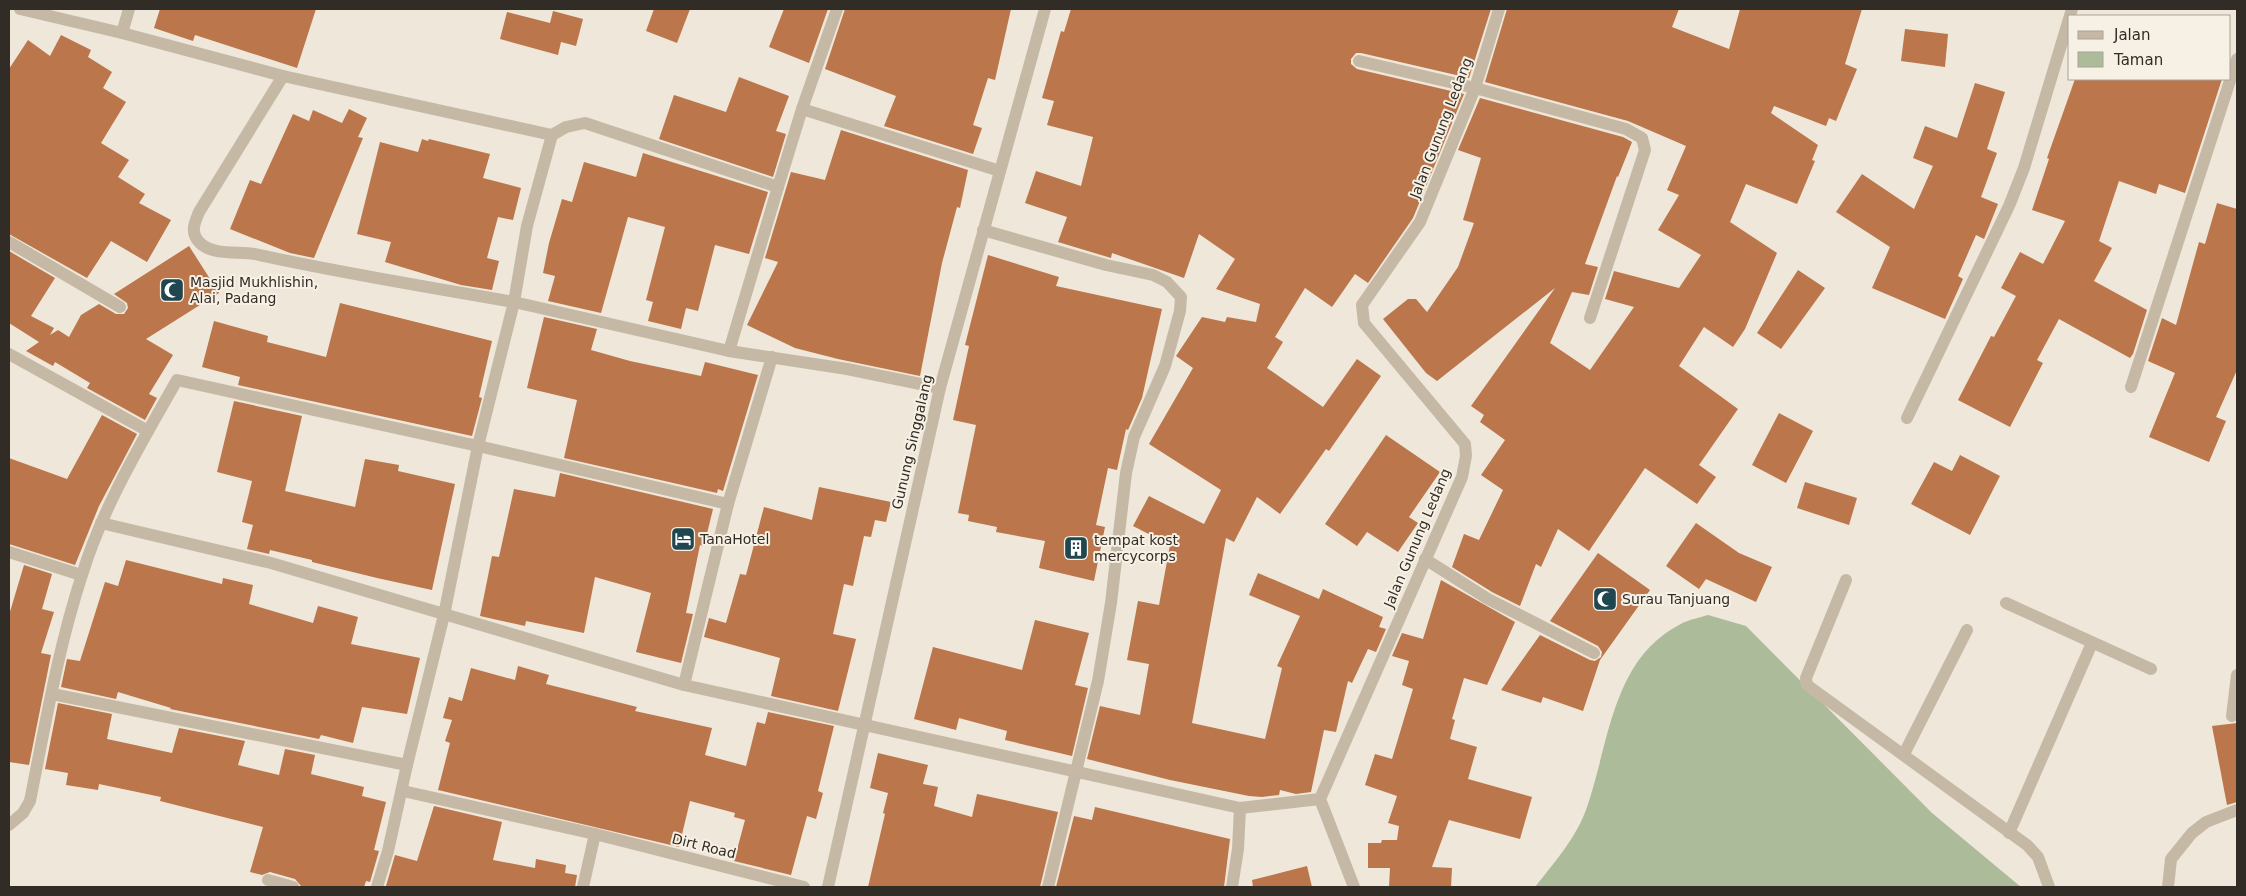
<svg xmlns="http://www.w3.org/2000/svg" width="2246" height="896" font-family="'DejaVu Sans',sans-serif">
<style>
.green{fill:#acbc9b}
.building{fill:#bb764b}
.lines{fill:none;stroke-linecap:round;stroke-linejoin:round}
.minor{stroke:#c5b9a6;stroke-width:12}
.labels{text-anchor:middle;stroke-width:4;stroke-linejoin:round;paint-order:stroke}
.street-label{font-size:14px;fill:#322c26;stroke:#f7f1e5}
.poi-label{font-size:14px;fill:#322c26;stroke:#f7f1e5;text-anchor:start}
</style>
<rect width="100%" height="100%" fill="#efe7d9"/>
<path class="green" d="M 1708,615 L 1746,626 L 1932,813 L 2021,887 L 1535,887 C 1554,863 1577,837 1587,807 C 1609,744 1612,660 1679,625 C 1687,620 1698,618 1708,615 Z"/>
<g class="building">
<polygon points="160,9 316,9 297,68 195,35 193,41 154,28"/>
<polygon points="654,9 690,9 677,43 646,31"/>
<polygon points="784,9 828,9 809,63 769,47"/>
<polygon points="845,9 1011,9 995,80 988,78 973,125 982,128 973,154 884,126 896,96 825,69"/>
<polygon points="1071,9 1491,9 1469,78 1361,53 1356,53 1351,59 1351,64 1357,69 1464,94 1413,218 1368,283 1355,274 1332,307 1305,288 1275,337 1283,342 1267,368 1323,407 1357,359 1381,376 1329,451 1326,449 1280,514 1257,497 1234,542 1226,538 1192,723 1265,739 1282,668 1277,666 1300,616 1249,595 1258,573 1319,599 1323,589 1383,617 1379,627 1386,629 1376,652 1368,649 1352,683 1348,681 1336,732 1324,730 1311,792 1296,794 1280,790 1279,795 1262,797 1249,796 1170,780 1087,759 1100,706 1140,715 1149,664 1127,660 1138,601 1159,605 1170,545 1133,526 1149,496 1204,524 1221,490 1149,444 1193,368 1176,356 1202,317 1225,322 1227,317 1256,322 1260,304 1216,289 1235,259 1199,234 1184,278 1112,253 1111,258 1058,242 1067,217 1025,203 1036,171 1081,186 1093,137 1047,125 1054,101 1042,98 1061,31 1064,32"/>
<polygon points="1507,9 1679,9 1672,27 1729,49 1740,9 1862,9 1845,64 1857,69 1836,121 1829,118 1826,126 1774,106 1771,113 1818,145 1812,160 1815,161 1797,204 1746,184 1730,222 1777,253 1745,329 1733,347 1704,327 1679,366 1738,409 1699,465 1716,477 1697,504 1645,468 1589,551 1558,529 1541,567 1536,564 1520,606 1492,592 1452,567 1464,534 1479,540 1503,490 1481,475 1505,440 1480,422 1484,415 1471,406 1555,288 1437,381 1426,373 1383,319 1408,299 1416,299 1427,312 1458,267 1474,223 1463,220 1481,158 1458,150 1480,98 1623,137 1632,142 1618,177 1617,176 1585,264 1598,267 1589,295 1572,292 1550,343 1590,370 1634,307 1605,299 1614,271 1679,288 1701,255 1658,230 1679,195 1667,190 1686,146 1628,121 1485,82"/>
<polygon points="553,11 583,19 576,46 561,42 558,55 500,39 507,12 550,23"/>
<polygon points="1905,29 1948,34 1945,67 1901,61"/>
<polygon points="61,35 91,50 88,57 112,72 103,88 126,102 101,143 129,160 118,177 145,194 139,203 171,220 147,262 111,241 87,278 9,234 9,69 28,40 50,56"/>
<polygon points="739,77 789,96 776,131 786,134 773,177 659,139 674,95 726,112"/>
<polygon points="2075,79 2222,79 2185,193 2159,184 2156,194 2119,181 2099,241 2112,248 2094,281 2147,310 2133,354 2130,358 2059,319 2037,360 2043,363 2010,427 1958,400 1991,336 1994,337 2016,296 2001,288 2020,252 2043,264 2065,221 2032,210 2049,159 2047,158"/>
<polygon points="1975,83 2005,92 1987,149 1997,153 1981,197 1998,204 1984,239 1976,235 1958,276 1963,279 1945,319 1872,288 1890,247 1836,212 1862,174 1914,209 1933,166 1913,158 1925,126 1957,138"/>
<polygon points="349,109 367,118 358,137 363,138 314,258 290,253 230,229 250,180 261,184 293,114 309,121 313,110 342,123"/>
<polygon points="841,130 968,170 960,208 957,207 942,263 920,376 838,359 795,348 747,325 778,262 765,258 791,172 825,180"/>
<polygon points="422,139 428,141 429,139 490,154 483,178 521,188 513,220 498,217 487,258 499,261 492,290 461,285 385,262 391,242 357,234 380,142 418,152"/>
<polygon points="643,153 768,192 749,254 715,245 698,311 686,308 681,329 648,321 653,302 646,300 665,227 628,217 601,313 548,301 555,276 543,273 549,243 562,199 572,202 584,162 636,177"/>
<polygon points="2217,203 2237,209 2237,370 2216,417 2226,421 2209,462 2149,437 2175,373 2148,361 2162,318 2176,325 2199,242 2205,244"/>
<polygon points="189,246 219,293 146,339 173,355 149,394 157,398 145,420 87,388 90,383 55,362 53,366 26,351 39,342 9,323 9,251 55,278 31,316 54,328 50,335 58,330 69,337 81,315 99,304 116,314 124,314 128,308 127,303 114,294"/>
<polygon points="988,255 1059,277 1056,286 1162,309 1142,398 1128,430 1126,429 1117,470 1108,468 1096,525 1105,527 1094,581 1039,568 1045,541 996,532 997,527 968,521 969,515 958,513 976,425 953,420 969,346 965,345"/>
<polygon points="1798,270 1825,288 1781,349 1757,333"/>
<polygon points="340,303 492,341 479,397 482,398 472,436 238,385 240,377 202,367 214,321 268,336 267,342 326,357"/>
<polygon points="544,317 597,329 591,350 630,361 701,376 705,362 758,375 723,491 718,489 717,493 564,458 577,400 527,388"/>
<polygon points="234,401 302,416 285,491 355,507 365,459 399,465 398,471 455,484 432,590 377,578 312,562 312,560 270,550 269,554 247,549 253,525 242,522 252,481 217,472"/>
<polygon points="1779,413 1813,431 1786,483 1752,465"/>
<polygon points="102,415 137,434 99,506 75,565 9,544 9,458 67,479"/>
<polygon points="1386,435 1440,472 1409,517 1418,523 1398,552 1367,532 1357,546 1325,524"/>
<polygon points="1960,455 2000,476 1970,535 1911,504 1934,462 1952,471"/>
<polygon points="560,473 713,509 704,546 700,545 686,613 693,614 681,663 636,652 651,593 595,577 584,633 526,621 525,626 480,616 492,556 499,557 514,489 555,497"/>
<polygon points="1805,482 1857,498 1849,525 1797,508"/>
<polygon points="819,487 891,502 886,522 875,520 871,537 864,536 853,586 844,584 833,634 856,639 838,711 771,696 780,658 704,637 709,618 726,623 740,574 746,575 764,507 812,520"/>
<polygon points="1696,523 1739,553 1772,567 1756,602 1706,579 1699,589 1666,566"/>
<polygon points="1598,553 1650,590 1600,660 1583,711 1543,697 1541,703 1501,690 1540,635 1590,660 1595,661 1601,657 1602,652 1598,646 1550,621"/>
<polygon points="126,560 222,584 223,578 253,585 249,604 313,623 318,606 358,617 351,644 420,658 407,714 362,707 353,743 321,735 319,739 170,709 171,708 118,692 116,699 61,687 67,659 80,661 105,582 118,586"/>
<polygon points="24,565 52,574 42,609 54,612 41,653 51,655 29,765 9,762 9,615"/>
<polygon points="1441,580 1515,622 1487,685 1464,678 1452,719 1455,720 1450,739 1477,747 1468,779 1532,797 1520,839 1449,820 1432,867 1452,868 1451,887 1389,887 1390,868 1368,868 1368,843 1381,843 1382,840 1397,840 1399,826 1388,823 1397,796 1365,785 1375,754 1392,759 1413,689 1402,685 1409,661 1392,656 1402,633 1423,639"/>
<polygon points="1035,620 1089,633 1075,685 1088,688 1072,756 1005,740 1007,731 959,718 956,730 914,719 933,647 1022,670"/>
<polygon points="518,666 549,675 546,684 637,707 635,711 712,728 705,755 746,766 757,722 765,724 768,712 834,726 818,791 823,793 816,819 807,816 791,875 734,861 745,820 734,817 735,813 690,801 679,847 438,790 450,743 445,741 452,720 443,718 449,697 462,701 471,668 515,680"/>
<polygon points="58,703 112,714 107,739 172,753 179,728 245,741 238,765 279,775 285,749 315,755 311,774 364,787 362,796 386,802 374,850 379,851 370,882 366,881 364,887 307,887 301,886 295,879 270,872 262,875 250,872 263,827 160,801 161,797 99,784 98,790 66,785 68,773 45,769"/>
<polygon points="2237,723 2237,802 2227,805 2212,726"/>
<polygon points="878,753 928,765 923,784 938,787 934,806 972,817 977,794 1058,812 1040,887 868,887 885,814 883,813 888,793 870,788"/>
<polygon points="434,806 502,822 493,860 535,868 536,859 566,865 565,873 577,875 575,887 386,886 395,855 417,861"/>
<polygon points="1095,807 1230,839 1224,887 1056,887 1074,816 1092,820"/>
<polygon points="1307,866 1312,887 1253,887 1252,880"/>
</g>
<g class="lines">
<g class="minor">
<polyline points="20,9 122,33 283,76 552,135 527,226 514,302 729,351 847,369 940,388"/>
<polyline points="122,33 129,9"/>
<polyline points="1359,61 1475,88 1626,129 1642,138 1645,150 1590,318"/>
<path d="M 283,76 L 199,212 C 194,224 190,233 200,243 C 214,256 238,251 255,254 C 341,273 428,287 514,302 L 478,446 L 444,615 L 407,765 L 388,851 L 377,887"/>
<polyline points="802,109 1000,171"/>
<polyline points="552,135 566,127 585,123 778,187 802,109 837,9"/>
<polyline points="983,230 1106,265 1153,275 1167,282 1181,297 1180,311 1165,366 1134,437 1126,473 1111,603 1098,681 1048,887"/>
<polyline points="9,242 120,307"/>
<polyline points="729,351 778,187"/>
<polyline points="9,354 148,431"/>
<polyline points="2131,387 2237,59"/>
<polyline points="1907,418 2009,206 2024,168 2072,9"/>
<polyline points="101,523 271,563 684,685 1240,808 1238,849 1232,887"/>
<polyline points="9,552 81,575"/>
<polyline points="1425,559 1488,599 1594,653"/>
<polyline points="1846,580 1806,678 1807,685 2027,845 2038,857 2049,887"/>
<polyline points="2006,603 2151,669"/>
<polyline points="684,685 728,504"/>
<polyline points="52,694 407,765"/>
<polyline points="2232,716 2237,675"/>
<polyline points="1904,754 1967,630"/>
<polyline points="403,791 595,834 804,887"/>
<polyline points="1240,808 1320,799"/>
<path d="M 9,825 L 23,813 L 30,801 C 45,726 58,648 82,575 C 103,506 142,442 177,380 L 478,446 L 728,504 L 772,357"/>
<polyline points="2009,833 2092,643"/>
<polyline points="268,880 293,887"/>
<polyline points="583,887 595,834"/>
<polyline points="828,887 940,388 1045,9"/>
<polyline points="1354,887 1320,799 1462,477 1466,456 1465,444 1364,323 1362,305 1420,222 1475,88 1499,9"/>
<polyline points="2168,887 2171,859 2192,833 2206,822 2237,810"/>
</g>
</g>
<defs>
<symbol id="mosque-square" viewBox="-11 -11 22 22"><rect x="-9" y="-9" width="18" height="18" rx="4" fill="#204650" stroke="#f7f1e5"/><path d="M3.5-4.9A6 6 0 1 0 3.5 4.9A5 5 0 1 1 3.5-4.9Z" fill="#fff"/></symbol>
<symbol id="hotel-square" viewBox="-11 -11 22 22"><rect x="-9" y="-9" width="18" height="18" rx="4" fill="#204650" stroke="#f7f1e5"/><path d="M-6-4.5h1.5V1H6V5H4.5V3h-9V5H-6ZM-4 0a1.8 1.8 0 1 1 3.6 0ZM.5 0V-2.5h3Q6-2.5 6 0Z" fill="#fff"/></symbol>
<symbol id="building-square" viewBox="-11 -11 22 22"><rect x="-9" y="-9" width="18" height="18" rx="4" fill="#204650" stroke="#f7f1e5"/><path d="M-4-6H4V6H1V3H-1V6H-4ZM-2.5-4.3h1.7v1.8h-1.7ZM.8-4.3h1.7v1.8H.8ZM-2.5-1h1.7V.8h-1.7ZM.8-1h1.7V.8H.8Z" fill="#fff"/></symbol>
</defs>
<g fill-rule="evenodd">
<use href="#mosque-square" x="158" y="276" width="28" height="28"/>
<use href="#hotel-square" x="669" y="525" width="28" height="28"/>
<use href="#building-square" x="1062" y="534" width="28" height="28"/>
<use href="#mosque-square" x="1591" y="585" width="28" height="28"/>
</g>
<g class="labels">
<g class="street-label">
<text transform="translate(1441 128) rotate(-69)" y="5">Jalan Gunung Ledang</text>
<text transform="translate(912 442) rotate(-77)" y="5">Gunung Singgalang</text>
<text transform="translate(1417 538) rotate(-67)" y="5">Jalan Gunung Ledang</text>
<text transform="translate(704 846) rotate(14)" y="5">Dirt Road</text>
</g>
<g class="poi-label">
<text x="190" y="287">Masjid Mukhlishin,<tspan x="190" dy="16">Alai, Padang</tspan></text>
<text x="700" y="544">TanaHotel</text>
<text x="1094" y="545">tempat kost<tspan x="1094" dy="16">mercycorps</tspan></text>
<text x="1622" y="604">Surau Tanjuang</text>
</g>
</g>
<rect width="2246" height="896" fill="none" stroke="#322c26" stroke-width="20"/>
<rect x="2068" y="15" width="162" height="65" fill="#f7f1e5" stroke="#a8a299"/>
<rect x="2078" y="31" width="25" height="8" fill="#c5b9a6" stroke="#a8a299"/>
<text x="2114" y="40" font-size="15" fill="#322c26">Jalan</text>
<rect x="2078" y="52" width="25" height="15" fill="#acbc9b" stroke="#a8a299"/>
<text x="2114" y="65" font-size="15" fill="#322c26">Taman</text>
</svg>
